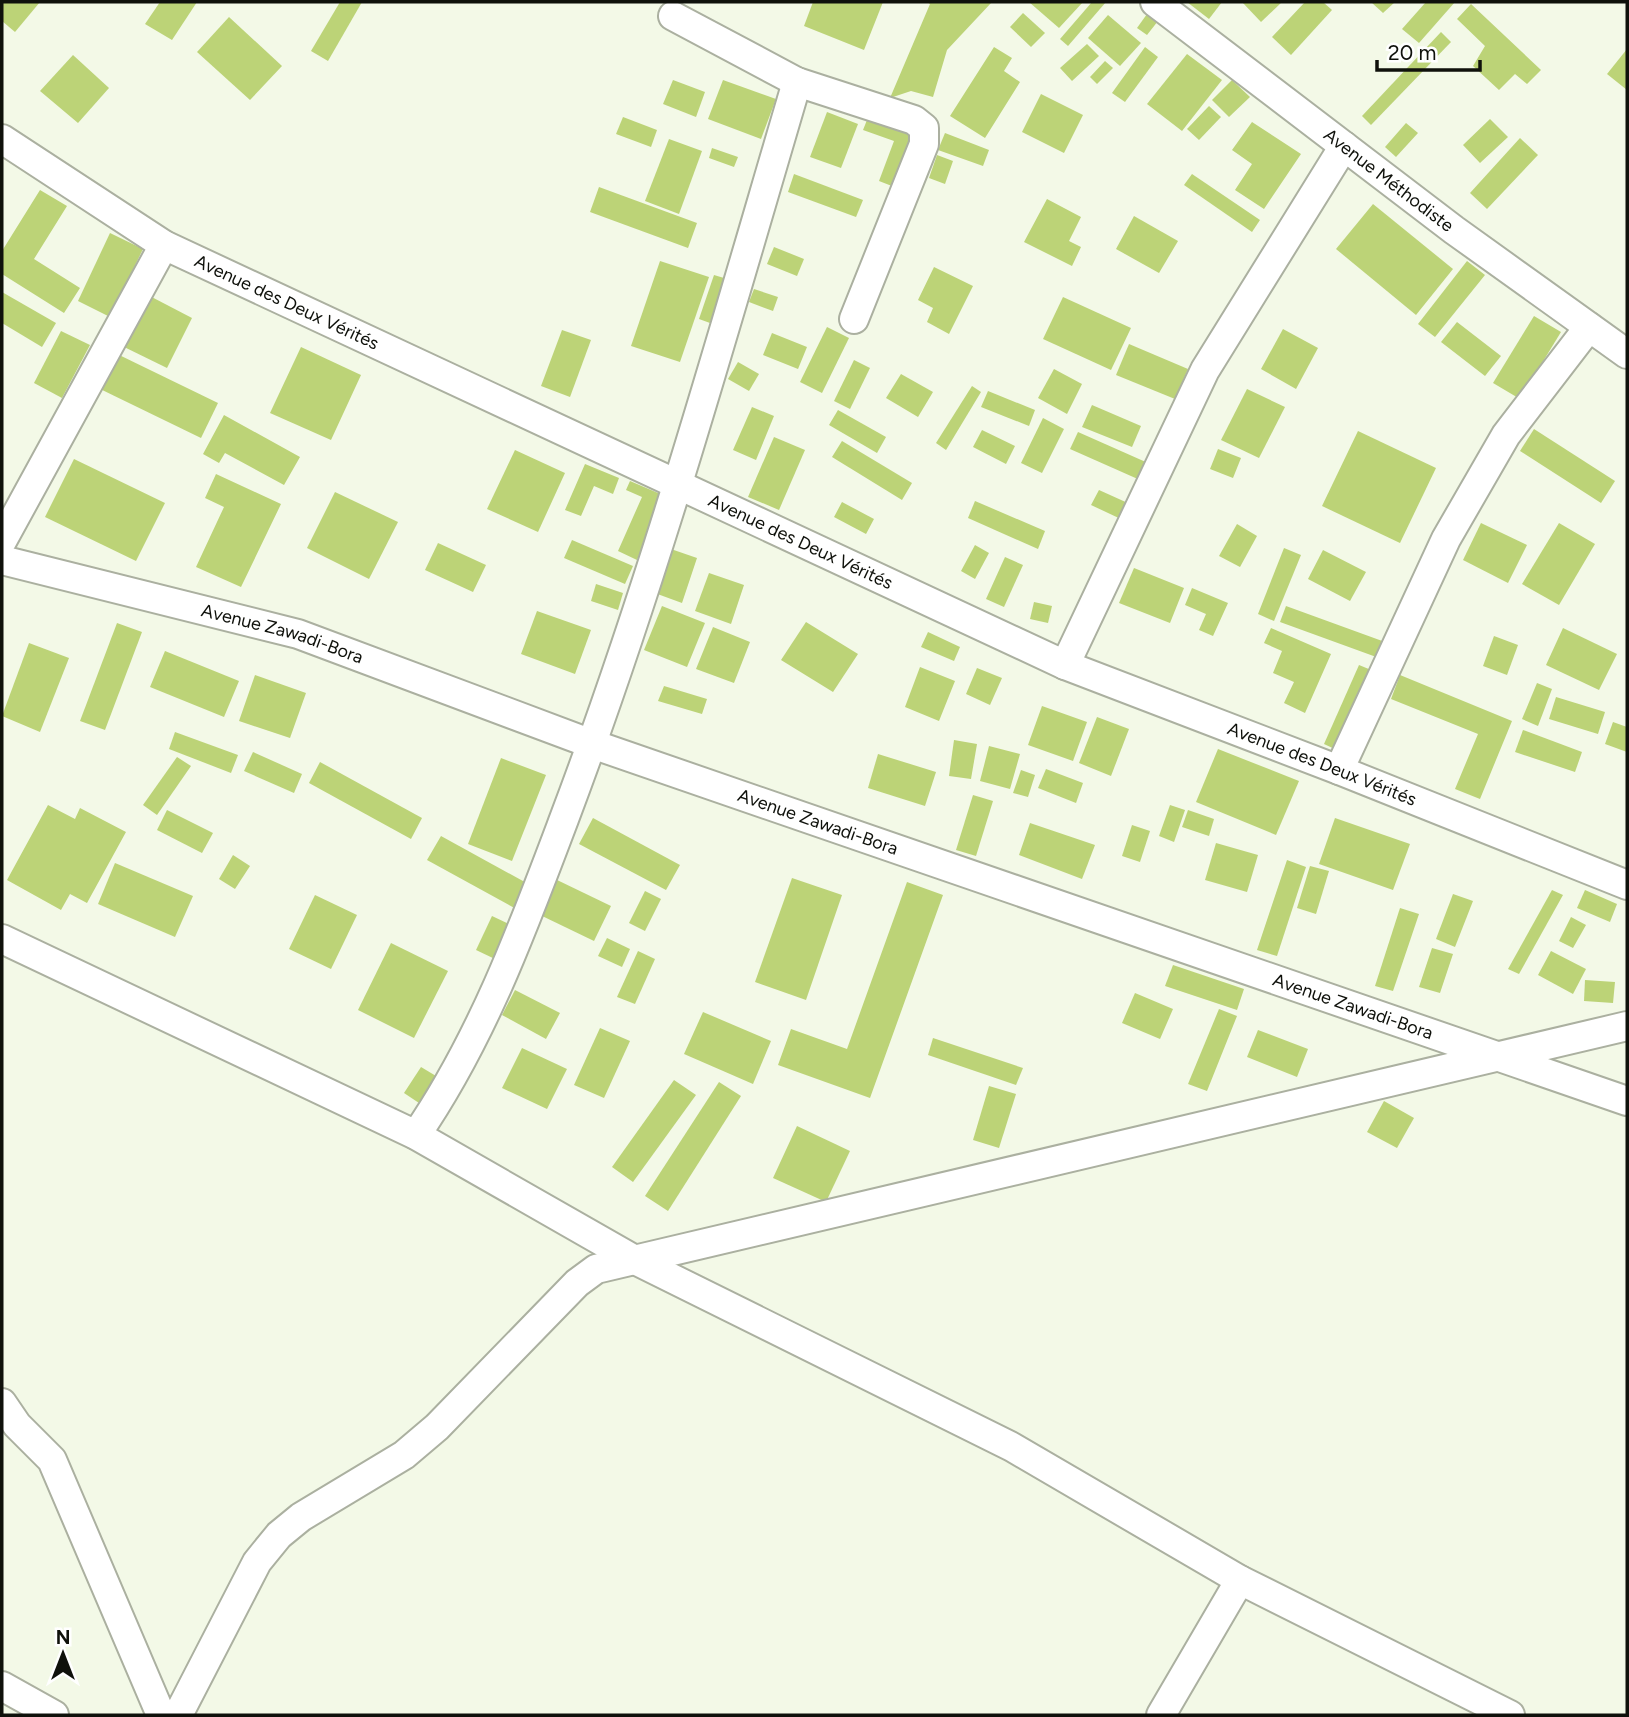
<svg xmlns="http://www.w3.org/2000/svg" width="1629" height="1717" font-family="Figtree,sans-serif">
<style>
.building{fill:#bcd377}
.lines{fill:none;stroke-linecap:round;stroke-linejoin:round}
.minor-casing{stroke:#abb0a0;stroke-width:32}
.minor{stroke:#fff;stroke-width:28}
.labels{text-anchor:middle;stroke-width:7;stroke-linejoin:round;paint-order:stroke}
.street-label{font-size:18px;fill:#0f110b;stroke:#fff}
</style>
<rect width="100%" height="100%" fill="#f3f9e7"/>
<g class="building">
<polygon points="2,2 40,2 15,32 2,21"/>
<polygon points="160,2 197,2 172,40 145,24"/>
<polygon points="340,2 362,2 328,61 311,51"/>
<polygon points="813,2 883,2 864,50 804,26"/>
<polygon points="927,2 992,2 947,50 933,97 911,91 890,98 930,4"/>
<polygon points="1029,2 1083,2 1059,28"/>
<polygon points="1092,2 1106,2 1068,46 1060,39"/>
<polygon points="1187,2 1222,2 1209,19"/>
<polygon points="1242,2 1282,2 1261,22"/>
<polygon points="1305,2 1323,2 1332,10 1291,55 1272,37"/>
<polygon points="1371,2 1395,2 1383,13"/>
<polygon points="1426,2 1455,2 1419,43 1402,29"/>
<polygon points="1471,4 1541,70 1527,84 1515,74 1499,90 1473,66 1485,46 1457,19"/>
<polygon points="1023,13 1045,33 1031,47 1010,27"/>
<polygon points="1147,14 1158,21 1147,35 1137,28"/>
<polygon points="1108,15 1141,43 1120,66 1088,38"/>
<polygon points="229,17 282,66 250,100 197,52"/>
<polygon points="1441,32 1451,42 1371,125 1362,116"/>
<polygon points="1087,44 1099,56 1072,81 1060,68"/>
<polygon points="994,47 1012,58 1004,71 1020,82 985,138 950,116"/>
<polygon points="1145,47 1158,57 1125,102 1112,93"/>
<polygon points="1627,49 1627,90 1607,74"/>
<polygon points="1187,54 1222,80 1182,131 1147,104"/>
<polygon points="73,55 109,88 78,123 40,91"/>
<polygon points="1105,61 1113,68 1097,84 1090,77"/>
<polygon points="673,80 705,92 696,117 663,104"/>
<polygon points="723,80 776,99 761,139 708,119"/>
<polygon points="1232,80 1250,97 1229,117 1212,100"/>
<polygon points="1041,94 1083,115 1064,153 1022,132"/>
<polygon points="1209,106 1221,117 1199,140 1187,129"/>
<polygon points="827,112 858,124 841,168 810,157"/>
<polygon points="869,115 918,133 897,188 879,181 894,141 863,130"/>
<polygon points="623,117 657,130 651,147 616,134"/>
<polygon points="1490,119 1508,137 1480,163 1463,145"/>
<polygon points="1252,122 1301,154 1264,209 1235,190 1252,164 1232,150"/>
<polygon points="1406,123 1418,133 1396,157 1385,147"/>
<polygon points="945,133 989,150 983,166 938,150"/>
<polygon points="1520,138 1538,155 1487,209 1470,193"/>
<polygon points="669,139 702,151 679,214 645,201"/>
<polygon points="712,148 738,157 734,167 709,158"/>
<polygon points="937,155 953,161 945,184 929,178"/>
<polygon points="794,174 863,200 856,217 788,192"/>
<polygon points="1192,174 1260,220 1252,232 1184,185"/>
<polygon points="599,187 697,223 688,248 590,212"/>
<polygon points="40,190 67,206 34,259 80,288 64,313 2,274 2,251"/>
<polygon points="1047,199 1081,217 1069,241 1081,247 1072,266 1024,242"/>
<polygon points="1373,204 1453,269 1416,315 1336,249"/>
<polygon points="1134,216 1178,241 1159,273 1116,249"/>
<polygon points="110,233 143,249 110,317 78,301"/>
<polygon points="774,247 804,259 797,276 767,264"/>
<polygon points="660,261 709,277 680,362 631,346"/>
<polygon points="1467,261 1485,275 1435,337 1418,324"/>
<polygon points="934,267 973,286 949,334 927,322 933,308 918,300"/>
<polygon points="714,275 724,278 710,323 699,319"/>
<polygon points="754,289 778,297 773,311 749,302"/>
<polygon points="2,292 56,323 42,347 2,323"/>
<polygon points="144,293 192,318 167,368 118,344"/>
<polygon points="1063,297 1131,328 1111,370 1043,339"/>
<polygon points="1534,316 1561,332 1520,399 1493,383"/>
<polygon points="1457,322 1501,356 1485,376 1441,342"/>
<polygon points="827,327 849,338 822,393 800,382"/>
<polygon points="1283,329 1318,348 1296,389 1261,369"/>
<polygon points="562,330 591,340 570,397 541,386"/>
<polygon points="61,331 90,345 62,398 34,383"/>
<polygon points="772,333 807,347 798,369 763,355"/>
<polygon points="1129,344 1188,369 1175,399 1116,375"/>
<polygon points="301,347 361,375 331,440 270,413"/>
<polygon points="113,352 218,403 201,438 96,387"/>
<polygon points="854,360 870,368 850,409 834,401"/>
<polygon points="738,362 759,374 749,391 728,379"/>
<polygon points="1054,369 1082,384 1067,414 1038,398"/>
<polygon points="901,374 933,392 918,417 886,398"/>
<polygon points="972,386 981,392 946,450 936,443"/>
<polygon points="1247,389 1285,407 1259,458 1221,440"/>
<polygon points="988,391 1035,410 1029,426 981,407"/>
<polygon points="1092,405 1141,426 1132,447 1082,427"/>
<polygon points="752,407 774,416 756,460 733,450"/>
<polygon points="838,410 886,437 877,453 829,425"/>
<polygon points="224,415 300,457 284,485 225,453 219,463 203,454"/>
<polygon points="1043,418 1064,429 1042,473 1021,463"/>
<polygon points="1534,429 1615,481 1601,503 1520,451"/>
<polygon points="982,430 1015,446 1006,464 973,447"/>
<polygon points="1358,431 1436,468 1400,543 1322,506"/>
<polygon points="1078,432 1148,463 1140,480 1070,449"/>
<polygon points="774,437 805,450 779,510 748,497"/>
<polygon points="842,441 912,483 902,500 832,457"/>
<polygon points="1218,449 1241,458 1233,478 1210,469"/>
<polygon points="515,450 565,473 538,532 487,509"/>
<polygon points="74,459 165,503 136,561 45,517"/>
<polygon points="585,464 619,478 613,494 594,486 581,516 565,510"/>
<polygon points="216,474 281,504 241,587 196,567 224,507 205,498"/>
<polygon points="630,481 665,496 637,560 618,551 642,497 626,490"/>
<polygon points="1099,490 1130,504 1123,520 1091,505"/>
<polygon points="335,492 398,522 369,579 307,548"/>
<polygon points="975,501 1045,531 1038,549 968,518"/>
<polygon points="842,502 874,519 866,534 834,517"/>
<polygon points="1481,523 1527,545 1508,583 1463,560"/>
<polygon points="1559,523 1595,544 1559,605 1522,584"/>
<polygon points="1237,524 1257,536 1240,567 1219,556"/>
<polygon points="572,540 633,566 625,584 564,558"/>
<polygon points="438,543 486,565 473,592 425,570"/>
<polygon points="975,545 989,553 975,579 961,571"/>
<polygon points="668,548 697,558 682,603 652,592"/>
<polygon points="1284,548 1301,555 1274,621 1258,614"/>
<polygon points="1323,550 1366,572 1350,601 1308,579"/>
<polygon points="1005,557 1023,565 1004,607 986,599"/>
<polygon points="1134,568 1184,588 1170,623 1119,603"/>
<polygon points="709,573 744,585 731,624 695,611"/>
<polygon points="596,584 623,593 618,610 591,601"/>
<polygon points="1192,588 1228,603 1213,636 1199,630 1206,614 1185,605"/>
<polygon points="1034,602 1052,606 1048,623 1030,619"/>
<polygon points="662,606 705,623 687,667 644,650"/>
<polygon points="1286,606 1385,642 1379,658 1280,622"/>
<polygon points="537,611 591,630 575,674 521,654"/>
<polygon points="806,622 858,654 833,692 781,660"/>
<polygon points="117,623 142,632 105,730 80,721"/>
<polygon points="713,627 750,642 734,683 696,669"/>
<polygon points="1271,628 1331,654 1305,713 1284,703 1294,682 1273,673 1282,651 1264,643"/>
<polygon points="1563,628 1617,654 1599,690 1546,665"/>
<polygon points="928,632 960,647 954,661 921,647"/>
<polygon points="1494,636 1518,645 1507,675 1483,666"/>
<polygon points="29,643 69,658 40,732 2,716"/>
<polygon points="165,651 239,681 224,717 150,687"/>
<polygon points="1359,665 1376,672 1341,752 1324,744"/>
<polygon points="920,667 955,681 939,721 905,707"/>
<polygon points="977,668 1002,678 990,705 966,694"/>
<polygon points="255,675 306,693 290,738 239,721"/>
<polygon points="1400,675 1512,721 1480,799 1455,789 1478,734 1391,699"/>
<polygon points="1537,683 1552,689 1538,726 1522,719"/>
<polygon points="664,686 707,699 702,714 658,701"/>
<polygon points="1556,697 1605,712 1598,734 1549,719"/>
<polygon points="1042,706 1087,722 1073,761 1028,745"/>
<polygon points="1097,717 1129,729 1111,776 1079,763"/>
<polygon points="1613,722 1627,727 1627,752 1605,744"/>
<polygon points="1523,730 1582,752 1575,772 1515,752"/>
<polygon points="175,732 238,755 231,773 169,749"/>
<polygon points="954,740 977,744 971,779 949,776"/>
<polygon points="989,746 1020,754 1010,789 980,781"/>
<polygon points="1218,749 1299,781 1276,835 1196,802"/>
<polygon points="253,752 302,774 294,793 244,771"/>
<polygon points="878,754 936,772 925,806 868,788"/>
<polygon points="177,757 191,766 157,815 143,805"/>
<polygon points="501,758 546,775 512,861 468,844"/>
<polygon points="320,762 422,818 411,839 309,783"/>
<polygon points="1046,769 1083,783 1076,803 1038,788"/>
<polygon points="1021,770 1035,775 1028,797 1013,793"/>
<polygon points="973,795 993,801 976,856 956,850"/>
<polygon points="48,805 75,819 80,808 126,832 87,903 70,894 61,910 7,880"/>
<polygon points="1170,805 1185,810 1174,842 1159,836"/>
<polygon points="167,810 213,833 202,853 157,830"/>
<polygon points="1188,810 1214,819 1209,836 1182,827"/>
<polygon points="593,818 680,865 666,890 579,844"/>
<polygon points="1335,818 1410,844 1393,890 1319,864"/>
<polygon points="1030,823 1095,845 1082,879 1019,855"/>
<polygon points="1132,825 1150,831 1140,862 1122,856"/>
<polygon points="441,836 532,886 518,910 427,860"/>
<polygon points="1216,843 1258,855 1247,892 1205,880"/>
<polygon points="233,855 250,866 235,889 219,879"/>
<polygon points="1287,860 1306,867 1277,956 1257,950"/>
<polygon points="115,863 193,896 175,937 98,904"/>
<polygon points="1310,866 1329,871 1316,914 1297,908"/>
<polygon points="792,878 842,895 806,1000 755,982"/>
<polygon points="555,879 611,906 594,941 538,914"/>
<polygon points="907,882 943,895 870,1098 778,1065 791,1029 847,1049"/>
<polygon points="1552,890 1563,895 1519,974 1508,969"/>
<polygon points="1585,890 1617,904 1610,922 1577,908"/>
<polygon points="645,891 661,899 645,931 629,923"/>
<polygon points="1453,894 1473,901 1455,947 1436,939"/>
<polygon points="315,895 357,915 331,969 289,949"/>
<polygon points="1400,908 1419,914 1393,991 1375,986"/>
<polygon points="492,916 513,926 497,960 476,950"/>
<polygon points="1571,917 1586,925 1573,948 1559,941"/>
<polygon points="607,938 630,949 622,967 598,956"/>
<polygon points="391,943 448,971 414,1038 358,1010"/>
<polygon points="1432,948 1453,954 1440,993 1419,987"/>
<polygon points="638,951 655,959 635,1004 617,997"/>
<polygon points="1551,951 1586,969 1573,994 1538,975"/>
<polygon points="1173,965 1244,989 1237,1010 1165,986"/>
<polygon points="1585,980 1615,982 1613,1003 1584,1001"/>
<polygon points="515,990 560,1013 546,1039 502,1015"/>
<polygon points="1135,993 1173,1009 1160,1039 1122,1023"/>
<polygon points="1219,1009 1237,1016 1207,1091 1188,1084"/>
<polygon points="703,1012 771,1041 753,1084 684,1054"/>
<polygon points="600,1028 630,1041 604,1098 574,1085"/>
<polygon points="1258,1030 1308,1049 1297,1077 1247,1057"/>
<polygon points="933,1038 1023,1068 1016,1085 928,1055"/>
<polygon points="522,1048 567,1069 547,1109 502,1088"/>
<polygon points="421,1067 446,1082 428,1109 404,1093"/>
<polygon points="674,1080 696,1095 633,1182 612,1167"/>
<polygon points="719,1082 741,1096 668,1211 645,1196"/>
<polygon points="989,1086 1016,1094 999,1148 973,1140"/>
<polygon points="1384,1101 1414,1118 1397,1148 1367,1132"/>
<polygon points="797,1126 850,1151 826,1202 773,1178"/>
</g>
<g class="lines">
<defs>
<g id="minor">
<path id="s1" d="M 1155,2 L 1454,230 L 1627,354"/>
<polyline points="673,16 797,82 914,120 924,128 924,144 854,319"/>
<path id="s2" d="M 2,139 L 164,245 L 1065,665 L 1339,770 L 1627,885"/>
<polyline points="2,541 164,245"/>
<path id="s3" d="M 2,560 L 298,634 L 592,744 L 1627,1101"/>
<polyline points="1065,665 1205,370 1344,146"/>
<polyline points="1339,770 1446,539 1506,435 1589,327"/>
<polyline points="2,939 416,1135 633,1259 1012,1447 1240,1580 1510,1715"/>
<path d="M 416,1135 C 482,1039 523,928 564,819 C 655,578 724,329 797,82"/>
<polyline points="2,1403 17,1425 52,1460 161,1715"/>
<polyline points="2,1686 54,1715"/>
<polyline points="178,1715 257,1562 279,1535 301,1517 404,1455 437,1427 577,1283 596,1269 1627,1026"/>
<polyline points="1161,1715 1240,1580"/>
</g>
</defs>
<use href="#minor" class="minor-casing"/>
<use href="#minor" class="minor"/>
</g>
<g class="labels">
<g class="street-label">
<text dy="6" stroke="none"><textPath href="#s1" startOffset="294">Avenue Méthodiste</textPath></text>
<text dy="6" stroke="none"><textPath href="#s2" startOffset="329">Avenue des Deux Vérités</textPath></text>
<text dy="6" stroke="none"><textPath href="#s2" startOffset="896">Avenue des Deux Vérités</textPath></text>
<text dy="6" stroke="none"><textPath href="#s3" startOffset="290">Avenue Zawadi-Bora</textPath></text>
<text dy="6" stroke="none"><textPath href="#s2" startOffset="1463">Avenue des Deux Vérités</textPath></text>
<text dy="6" stroke="none"><textPath href="#s3" startOffset="858">Avenue Zawadi-Bora</textPath></text>
<text dy="6" stroke="none"><textPath href="#s3" startOffset="1424">Avenue Zawadi-Bora</textPath></text>
</g>
</g>
<rect width="1629" height="1717" fill="none" stroke="#0f110b" stroke-width="7"/>
<g transform="translate(63 1654)" stroke="#ffffff" stroke-width="5" paint-order="stroke">
<path d="M0-5L12 26L0 18L-12 26Z" fill="#0f110b"/>
<text y="-10" font-size="19" font-weight="bold" text-anchor="middle" fill="#0f110b">N</text>
</g>
<path d="M1377 60v10h103v-10" fill="none" stroke="#0f110b" stroke-width="3.5"/>
<text x="1388" y="60" font-size="21" fill="#0f110b" stroke="#ffffff" stroke-width="5" paint-order="stroke">20 m</text>
</svg>
